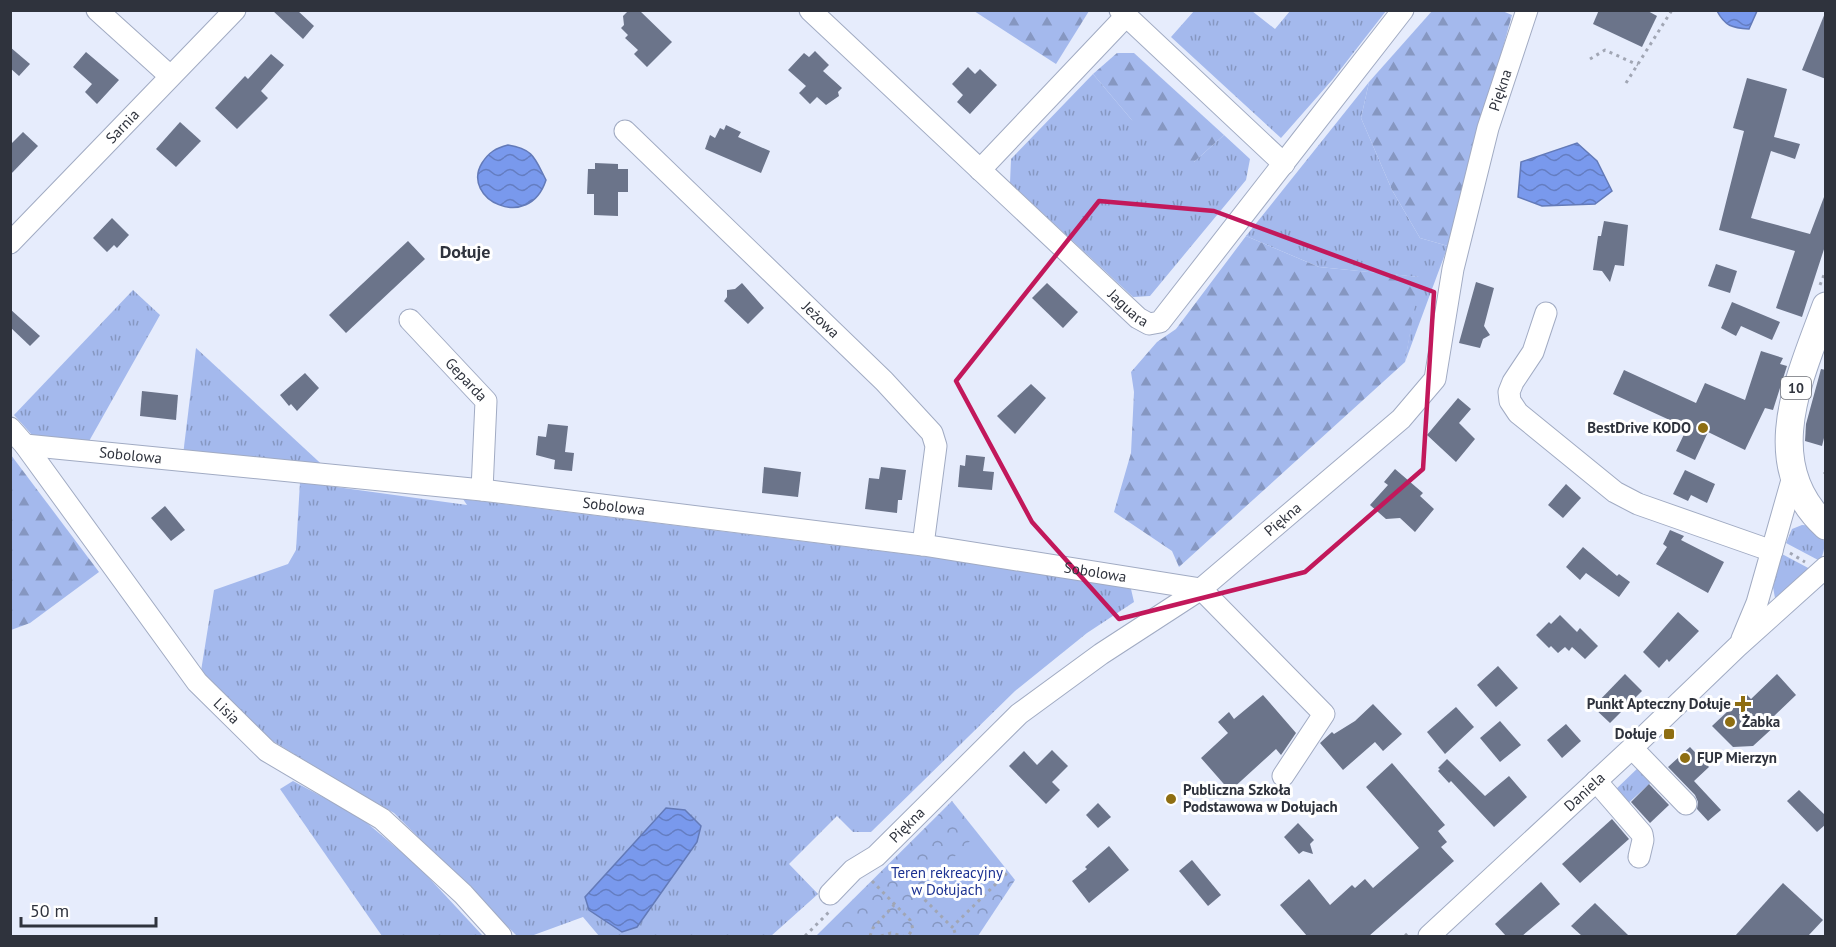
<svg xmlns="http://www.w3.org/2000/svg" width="1836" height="947" font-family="'PT Sans',sans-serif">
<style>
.grass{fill:url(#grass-tufts)}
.forest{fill:url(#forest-firs)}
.park{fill:url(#park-crowns)}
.pitch{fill:#a4b9ed}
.water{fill:url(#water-waves);stroke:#637ab8;stroke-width:1.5}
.building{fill:#6b748a}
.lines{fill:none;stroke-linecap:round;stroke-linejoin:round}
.minor-casing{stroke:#a1abc3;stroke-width:23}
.major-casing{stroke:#a1abc3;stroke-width:29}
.path{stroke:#a1a6b4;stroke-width:3;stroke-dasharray:3 4.5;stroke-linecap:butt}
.minor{stroke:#fff;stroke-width:21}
.major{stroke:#fff;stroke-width:27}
.marked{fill:none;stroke:#c2185b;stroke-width:4.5;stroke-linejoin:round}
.poi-dot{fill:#8e6e12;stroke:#fff;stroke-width:2}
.labels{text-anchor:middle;stroke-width:6;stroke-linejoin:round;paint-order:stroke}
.shield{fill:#fff;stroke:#6d7077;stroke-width:1.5}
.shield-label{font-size:14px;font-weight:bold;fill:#2f333d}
.street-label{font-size:15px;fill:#2f333d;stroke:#fff}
.poi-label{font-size:15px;font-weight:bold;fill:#2f333d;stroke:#fff;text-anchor:end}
.park-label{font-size:15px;fill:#1c3292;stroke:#fff}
.quarter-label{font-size:18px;font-weight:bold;fill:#2f333d;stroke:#fff}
</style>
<defs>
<pattern id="grass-tufts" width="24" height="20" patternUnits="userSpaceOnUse" patternTransform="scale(1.5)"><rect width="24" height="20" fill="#a4b9ed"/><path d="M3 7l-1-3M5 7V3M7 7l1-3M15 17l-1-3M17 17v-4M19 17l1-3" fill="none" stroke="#8697c1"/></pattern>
<pattern id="forest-firs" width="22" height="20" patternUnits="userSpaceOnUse" patternTransform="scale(1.5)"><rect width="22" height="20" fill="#a4b9ed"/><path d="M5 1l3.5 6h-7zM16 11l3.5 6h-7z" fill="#8697c1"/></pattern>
<pattern id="park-crowns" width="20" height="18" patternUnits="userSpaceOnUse" patternTransform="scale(1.5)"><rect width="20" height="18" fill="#a4b9ed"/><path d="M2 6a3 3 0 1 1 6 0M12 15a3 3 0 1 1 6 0" fill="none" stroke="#8697c1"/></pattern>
<pattern id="water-waves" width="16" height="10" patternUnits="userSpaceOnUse" patternTransform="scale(1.5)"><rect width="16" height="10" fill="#7999ed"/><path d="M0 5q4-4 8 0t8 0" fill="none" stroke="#647dc1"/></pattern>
</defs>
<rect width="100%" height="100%" fill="#e6ecfc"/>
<g class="grass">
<polygon points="1194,11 1252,11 1275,29 1290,11 1386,11 1333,79 1281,138 1171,37"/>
<polygon points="1093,74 1131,119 1194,162 1224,135 1250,159 1246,180 1150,296 1133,297 1010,183 1011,159"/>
<polygon points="1369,82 1361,118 1392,190 1420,238 1448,246 1405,362 1419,277 1319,267 1246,236"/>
<polygon points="133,290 160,315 88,443 33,436 14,415"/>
<polygon points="196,348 330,472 183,455"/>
<polygon points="300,482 467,505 463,499 1026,569 1131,589 1134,602 1087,633 1015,691 871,832 853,832 837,816 789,864 818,894 771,936 599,936 583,917 531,936 517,936 394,813 328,775 268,738 201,671 214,590 288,564 296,550"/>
<path d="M 1802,525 C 1824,526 1829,543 1820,561 L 1786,543 L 1792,529 Z"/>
<polygon points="1782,554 1812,570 1779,599 1775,598 1773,587"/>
<polygon points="1642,764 1656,778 1624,807 1612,793"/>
<polygon points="293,781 360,817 418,866 483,936 382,936 280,789"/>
</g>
<g class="forest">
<polygon points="1500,10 1512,15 1448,246 1420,238 1392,190 1361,118 1369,82 1432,11"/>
<polygon points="974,11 1089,11 1056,64"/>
<polygon points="1117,53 1134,53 1224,135 1194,162 1173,161 1131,119 1093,74"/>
<polygon points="1246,236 1319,267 1420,277 1405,362 1179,567 1172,551 1114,512 1131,453 1134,392 1131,372 1157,342 1176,329"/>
<polygon points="11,455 99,572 30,623 11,630"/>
</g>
<polygon class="park" points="952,801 1015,880 978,936 816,936"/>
<polygon class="pitch" points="973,838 1006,872 954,923 921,890"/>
<g class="water">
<path d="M 1717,11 L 1757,10 L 1757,11 L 1749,29 C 1732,28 1725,26 1717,11 Z"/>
<polygon points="1577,143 1597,161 1612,191 1595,204 1542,206 1518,197 1521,162"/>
<path d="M 508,145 C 534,149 535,159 546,180 C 529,233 460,199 482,163 C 489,152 496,148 508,145 Z"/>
<polygon points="666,808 685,810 701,826 697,842 637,927 622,932 589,910 585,897"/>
</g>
<g class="building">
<polygon points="272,10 297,10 314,26 303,39"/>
<polygon points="629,10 639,10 672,42 647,67 634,54 638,50 625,38 628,35 621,28 624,25 623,16"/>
<polygon points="1599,10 1646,10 1657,16 1642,47 1593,24"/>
<polygon points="1825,13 1826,13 1826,79 1802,70"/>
<polygon points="10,47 30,64 19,76 10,68"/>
<polygon points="815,51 829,65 823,71 842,88 838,92 839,96 826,105 817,97 810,104 799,93 806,86 788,70 804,53 809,57"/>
<polygon points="86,52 119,80 97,104 85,92 92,84 73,67"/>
<polygon points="271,54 284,65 261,91 268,98 237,129 215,108 245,76 248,79"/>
<polygon points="968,67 975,74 980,69 997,85 970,114 957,102 963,95 952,84"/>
<polygon points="1747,78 1787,89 1774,137 1800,144 1795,159 1771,151 1751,218 1810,234 1824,197 1826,198 1826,243 1802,317 1776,308 1795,251 1719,230 1744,131 1733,128"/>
<polygon points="180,122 201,141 176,167 156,149"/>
<polygon points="726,125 741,132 738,137 770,151 761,173 705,149 710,135 715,138 720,128 724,130"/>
<polygon points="23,132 38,146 10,175 10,145"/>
<polygon points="595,163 618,164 618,169 628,169 628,192 618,192 618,216 594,215 594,194 587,194 588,169 595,169"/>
<polygon points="112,218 129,235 117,248 114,245 107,252 93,238"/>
<polygon points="1604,221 1628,225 1624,266 1615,265 1610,282 1602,271 1593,270 1598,236 1601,236"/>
<polygon points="408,241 425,259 346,333 329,315"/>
<polygon points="1716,264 1737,271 1730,293 1708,286"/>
<polygon points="1476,282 1494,288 1484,326 1490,335 1483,339 1480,348 1459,343"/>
<polygon points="742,283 764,308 748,324 724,301 727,297 727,290 735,289"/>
<polygon points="1047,283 1078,312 1063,328 1032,298"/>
<polygon points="1732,302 1780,322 1772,340 1741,326 1736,336 1721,328"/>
<polygon points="10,309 40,336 30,346 10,327"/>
<polygon points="1761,351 1783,358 1780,364 1787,366 1773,410 1765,408 1745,450 1708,432 1695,460 1676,451 1687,428 1613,394 1624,370 1696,403 1705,383 1745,400"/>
<polygon points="1821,369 1826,370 1826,430 1822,446 1805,441 1806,424"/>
<polygon points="305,373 319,388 297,411 291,404 289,406 280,395"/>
<polygon points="1031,384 1046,398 1015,434 997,416"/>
<polygon points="142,391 178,395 176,420 140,416"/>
<polygon points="1458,398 1471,409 1459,423 1475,439 1456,462 1427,435"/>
<polygon points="548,424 568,426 565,452 574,453 572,471 554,469 555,460 536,455 538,436 546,437"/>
<polygon points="966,455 985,457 983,471 994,472 992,490 958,487 960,465 965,466"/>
<polygon points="764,467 801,472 798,497 762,493"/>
<polygon points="881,467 906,470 902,500 898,500 897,513 865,509 869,478 879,479"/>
<polygon points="1395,469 1423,493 1420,496 1434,509 1415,532 1400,518 1386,519 1370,505 1388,485 1384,482"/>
<polygon points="1685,470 1715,484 1707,503 1691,495 1688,501 1673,494"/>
<polygon points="1566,484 1581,498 1563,518 1548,505"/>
<polygon points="165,506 185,530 171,541 151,518"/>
<polygon points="1670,530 1684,536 1681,540 1724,562 1708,593 1656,564 1667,547 1663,544"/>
<polygon points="1583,547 1617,576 1619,574 1630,582 1619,597 1586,573 1580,580 1566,567"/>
<polygon points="1678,612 1699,631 1669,662 1667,659 1659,668 1643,652"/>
<polygon points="1560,615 1577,632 1580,628 1598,646 1585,659 1572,647 1569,651 1565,647 1558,653 1551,646 1549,648 1536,635 1549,622 1551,624"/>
<polygon points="1498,666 1518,688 1496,707 1477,685"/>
<polygon points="1625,674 1642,691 1610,723 1593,707"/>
<polygon points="1777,674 1796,695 1771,719 1776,725 1753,746 1733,747 1712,726 1746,694 1751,699"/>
<polygon points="1263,695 1296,733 1281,755 1276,749 1230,791 1201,758 1228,733 1218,722 1229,712 1234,719"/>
<polygon points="1373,704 1402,734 1383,751 1375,742 1343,770 1320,743 1332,732 1334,734 1355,721"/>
<polygon points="1456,707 1474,727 1445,754 1427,732"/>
<polygon points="1500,721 1521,745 1500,762 1480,738"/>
<polygon points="1566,724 1581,741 1562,758 1547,740"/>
<polygon points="1690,747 1709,767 1694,781 1721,810 1708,821 1697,809 1698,802 1695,795 1668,767"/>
<polygon points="1052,750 1068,766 1052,782 1060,790 1046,804 1009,766 1024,751 1037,765"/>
<polygon points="1447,759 1485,796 1509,776 1527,797 1494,827 1451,781 1449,783 1438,771 1440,769 1438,768"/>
<polygon points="1392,763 1445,825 1438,831 1447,842 1441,847 1454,861 1369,936 1307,936 1280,905 1309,879 1330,905 1352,885 1355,888 1365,879 1373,888 1419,848 1366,787"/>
<polygon points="1649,784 1669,805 1650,823 1631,802"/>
<polygon points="1799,790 1826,816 1826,824 1817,832 1787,801"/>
<polygon points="1098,803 1111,817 1098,828 1086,815"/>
<polygon points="1612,819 1629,839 1580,883 1562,864"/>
<polygon points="1298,823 1314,840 1310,844 1313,854 1303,851 1299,854 1284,837"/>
<polygon points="1109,846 1129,870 1089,903 1072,881 1087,869 1085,867"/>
<polygon points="1192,860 1221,895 1208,906 1179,871"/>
<polygon points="1541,882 1560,904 1522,936 1506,936 1495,924"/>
<polygon points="1783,883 1823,920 1808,936 1735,936"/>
<polygon points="1595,903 1629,936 1582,936 1571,926"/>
</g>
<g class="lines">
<defs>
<g id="minor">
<polyline points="97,10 170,76"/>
<path id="s1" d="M 810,10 L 1138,318 L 1149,324 L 1160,322 L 1403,10"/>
<polyline points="1120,10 1284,164"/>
<path id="s2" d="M 625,131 L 884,381 L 932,433 L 936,446 L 923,545"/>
<polyline points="980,170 1126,16"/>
<path id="s3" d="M 10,243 L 235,10"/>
<polyline points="1546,313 1533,352 1513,382 1509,392 1510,401 1518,413 1615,492 1638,504 1772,551"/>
<path id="s4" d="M 410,320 L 486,401 L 482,490"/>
<path id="s5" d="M 10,428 L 25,445 L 197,682 L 267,751 L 382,819 L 463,894 L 501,936"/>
<path id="s6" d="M 25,445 L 482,490 L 923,545 L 1201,589"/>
<polyline points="1201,589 1324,714 1283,776"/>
<polyline points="1742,639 1757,603 1794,473"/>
<polyline points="1632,748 1686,804"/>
<polyline points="1596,781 1642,834 1643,840 1639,857"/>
<path id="s7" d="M 830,894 L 853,870 L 876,856 L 1019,714 L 1101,654 L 1201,589 L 1401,419 L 1435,379 L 1453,269 L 1488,128 L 1527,10"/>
<path id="s8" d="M 1429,936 L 1632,748 L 1737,647 L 1826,567"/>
</g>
<path id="major" d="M 1826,306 C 1800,377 1758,464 1826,526"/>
</defs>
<use href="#minor" class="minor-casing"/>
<use href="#major" class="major-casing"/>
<g class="path">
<polyline points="1590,59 1605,50 1638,65"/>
<polyline points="1626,83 1672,10"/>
<polyline points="1820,285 1826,270"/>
<polyline points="1824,472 1826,474"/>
<polyline points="1790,553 1805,562"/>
<polyline points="872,881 910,920 913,929 908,936"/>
<polyline points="914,889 952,927 1007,873"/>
<polyline points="954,930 956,936"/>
<polyline points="805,936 829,912"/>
<polyline points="870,936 873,928 894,905"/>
<polyline points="881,936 891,933 903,936"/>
<polyline points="1405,936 1410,931"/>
</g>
<use href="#minor" class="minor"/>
<use href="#major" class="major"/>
</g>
<path class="marked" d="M 1099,201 L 1214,211 L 1434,292 L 1423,469 L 1305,572 L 1119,619 L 1032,522 L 956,381 Z"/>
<g class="poi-dot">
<circle cx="1703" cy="428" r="6"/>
<path d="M1740 695h6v6h6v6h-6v6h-6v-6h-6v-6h6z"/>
<circle cx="1730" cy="722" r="6"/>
<rect x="1663" y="728" width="12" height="12" rx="3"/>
<circle cx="1685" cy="758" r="6"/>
<circle cx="1171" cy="799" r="6"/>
</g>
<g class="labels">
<rect class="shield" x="1781" y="377" width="30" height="22" rx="4.5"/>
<g class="shield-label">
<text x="1796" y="393">10</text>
</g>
<g class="street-label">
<text dy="5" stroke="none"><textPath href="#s7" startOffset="1094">Piękna</textPath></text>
<text dy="5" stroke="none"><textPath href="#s3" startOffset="162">Sarnia</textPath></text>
<text dy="5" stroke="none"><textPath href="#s1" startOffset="436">Jaguara</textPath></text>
<text dy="5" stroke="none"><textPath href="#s2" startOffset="272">Jeżowa</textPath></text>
<text dy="5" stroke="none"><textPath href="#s4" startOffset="82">Geparda</textPath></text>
<text dy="5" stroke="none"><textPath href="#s6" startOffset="106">Sobolowa</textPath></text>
<text dy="5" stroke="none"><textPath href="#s6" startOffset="592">Sobolowa</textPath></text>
<text dy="5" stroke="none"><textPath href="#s7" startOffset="590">Piękna</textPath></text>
<text dy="5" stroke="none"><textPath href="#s6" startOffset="1078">Sobolowa</textPath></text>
<text dy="5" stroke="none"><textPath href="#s5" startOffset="357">Lisia</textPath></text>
<text dy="5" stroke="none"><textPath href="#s8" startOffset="212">Daniela</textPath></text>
<text dy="5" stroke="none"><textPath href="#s7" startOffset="104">Piękna</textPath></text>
</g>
<g class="poi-label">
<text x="1691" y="433">BestDrive KODO</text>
<text x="1731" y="709">Punkt Apteczny Dołuje</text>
<text x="1742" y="727" text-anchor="start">Żabka</text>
<text x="1657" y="739">Dołuje</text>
<text x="1697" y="763" text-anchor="start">FUP Mierzyn</text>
<text x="1183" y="795" text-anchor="start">Publiczna Szkoła<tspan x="1183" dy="17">Podstawowa w Dołujach</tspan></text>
</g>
<g class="park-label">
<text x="947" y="878">Teren rekreacyjny<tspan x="947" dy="17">w Dołujach</tspan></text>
</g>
<g class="quarter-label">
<text x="465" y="258">Dołuje</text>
</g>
</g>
<rect width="1836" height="947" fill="none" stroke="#2f333d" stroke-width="24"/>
<path d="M21 917v9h135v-9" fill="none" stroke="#2f333d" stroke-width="3"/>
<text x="30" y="917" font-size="18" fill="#2f333d" stroke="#ffffff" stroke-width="4.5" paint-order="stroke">50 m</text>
</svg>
